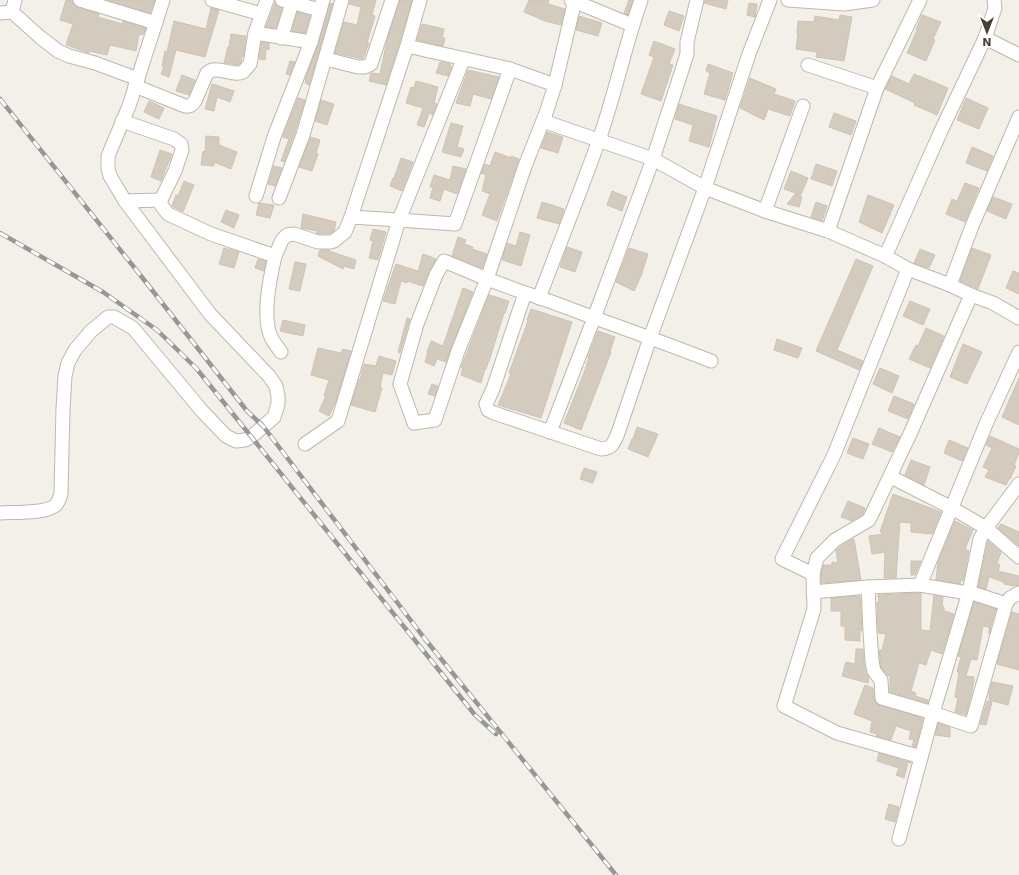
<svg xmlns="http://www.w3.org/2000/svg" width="1019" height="875" font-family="'DejaVu Sans',sans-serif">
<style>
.building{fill:#d4cbbf;stroke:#cfc2b3}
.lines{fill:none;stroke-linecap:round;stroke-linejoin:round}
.minor-casing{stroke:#beb7ac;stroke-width:15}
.minor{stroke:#fff;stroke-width:13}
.rail-casing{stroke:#979797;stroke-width:4.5}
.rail{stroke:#fff;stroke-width:3;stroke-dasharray:9;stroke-linecap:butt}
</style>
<rect width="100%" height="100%" fill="#f3f0e9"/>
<g class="building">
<polygon points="66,0 72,0 74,5 78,8 99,14 98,17 122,24 123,21 146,28 143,35 139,34 136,51 110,45 107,55 89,51 89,53 66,45 73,24 60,20"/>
<polygon points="108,0 155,0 150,13"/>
<polygon points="350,0 376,0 372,15 375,16 367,43 369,43 363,59 335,53 344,22 357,25 361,7 349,4"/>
<polygon points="400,0 412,0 399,44 386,85 369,81 371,73 380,74 387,40"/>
<polygon points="529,0 549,0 548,4 565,9 561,25 545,21 524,12"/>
<polygon points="629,0 633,0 628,15 624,13"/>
<polygon points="705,0 728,0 726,9 704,3"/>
<polygon points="275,3 277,6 282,8 276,28 266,27"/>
<polygon points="330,3 333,4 309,85 305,83 306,80 305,80 318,45"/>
<polygon points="749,3 757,4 755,17 747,15"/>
<polygon points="211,8 219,10 205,57 176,50 169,77 161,74 164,67 162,66 165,51 167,52 174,21 206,29"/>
<polygon points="669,11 684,16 679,31 664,25"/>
<polygon points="297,12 310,16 305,33 292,31"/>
<polygon points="840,15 852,17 844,61 816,57 817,52 796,49 798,33 797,33 798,21 814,22 815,16 839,20"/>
<polygon points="922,15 941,22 933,39 935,40 926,61 907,53 917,30 916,30"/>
<polygon points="579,16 602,23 598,36 576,30"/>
<polygon points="422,24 444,29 442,37 445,38 443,46 417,40"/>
<polygon points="231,34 246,36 243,57 242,57 241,62 238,65 224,63 228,47 229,47"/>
<polygon points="654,41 675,49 669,64 673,65 661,101 641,94 654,57 649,55"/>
<polygon points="262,42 269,43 269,50 266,49 265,60 259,59"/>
<polygon points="290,61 295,62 290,75 286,74"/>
<polygon points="440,62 451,64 450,66 452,67 448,76 436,73"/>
<polygon points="708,64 733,73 725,100 704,94 710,73 706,71"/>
<polygon points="468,70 499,77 491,99 473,94 470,106 456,103"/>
<polygon points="914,74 948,88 937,115 914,105 915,103 885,89 892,76 909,84"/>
<polygon points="182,75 195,80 189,95 176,91"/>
<polygon points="750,78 776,89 774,94 795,101 790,116 768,109 764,120 740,108"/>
<polygon points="416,81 438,87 434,103 437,104 433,115 429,113 424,127 417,125 423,108 406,103 411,87 414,88"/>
<polygon points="212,84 234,91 230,102 217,97 214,111 205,109"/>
<polygon points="298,98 305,100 295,132 284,162 281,161 289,139 283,137 283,136"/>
<polygon points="966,98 988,108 979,129 957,120"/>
<polygon points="321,100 334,104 327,125 315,121"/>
<polygon points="149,101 164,108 159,119 144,112"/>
<polygon points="679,104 717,116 709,147 689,141 693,125 675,119"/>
<polygon points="834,113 856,121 851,135 829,127"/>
<polygon points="451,123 463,126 457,147 464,149 461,157 442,152"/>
<polygon points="547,132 563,137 558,153 541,148"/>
<polygon points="206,136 219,137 219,145 237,152 231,169 214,162 214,166 201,165 203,151 205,152"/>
<polygon points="311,137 320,140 316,153 318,154 312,171 299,167"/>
<polygon points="972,147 993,156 987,171 966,163"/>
<polygon points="160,150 172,154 161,181 151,177"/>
<polygon points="495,152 511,158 511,156 519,159 497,221 482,215 490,194 482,191 486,175 481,173 485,164 490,166"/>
<polygon points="401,158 413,162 402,191 390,186 393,178 394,178"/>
<polygon points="816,164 837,171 832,186 811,179"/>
<polygon points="274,166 282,168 275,186 268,184"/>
<polygon points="453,166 466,169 457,194 444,189 440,201 430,198 433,187 430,187 434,175 450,180"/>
<polygon points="791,171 808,178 801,195 784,189"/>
<polygon points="184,181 194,185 183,212 172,206 176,195 178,196"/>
<polygon points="965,183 979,188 965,222 946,214 952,199 957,201"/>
<polygon points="612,191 627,197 622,211 607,205"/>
<polygon points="795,194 802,197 799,207 787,204"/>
<polygon points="868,195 894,205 882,233 859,222"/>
<polygon points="993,197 1012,204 1006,219 987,211"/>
<polygon points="542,202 564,209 559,224 537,218"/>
<polygon points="816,202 827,206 822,221 811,217"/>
<polygon points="259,203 274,205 270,218 256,215"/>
<polygon points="226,210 239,215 234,228 221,222"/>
<polygon points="303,214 336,222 334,231 329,234 319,234 316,233 317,231 301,228"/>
<polygon points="373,229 386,232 378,260 369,258 373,241 370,240"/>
<polygon points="520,232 530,235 521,266 502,260 507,243 516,246"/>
<polygon points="458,237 466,240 464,244 473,247 472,249 487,254 482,268 452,256"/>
<polygon points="567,247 582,252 575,272 560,267"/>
<polygon points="224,248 239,252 234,268 219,264"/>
<polygon points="629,248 648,254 641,276 634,291 616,282"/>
<polygon points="972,248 991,255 978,289 960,281"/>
<polygon points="920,249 935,255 929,268 914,263"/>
<polygon points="320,250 330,250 329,251 356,260 354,269 344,266 343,269 318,256"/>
<polygon points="423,254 436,259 429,271 423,286 407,281 407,283 401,281 395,304 383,301 396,264 418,271"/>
<polygon points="258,259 266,261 264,271 255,268"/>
<polygon points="856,259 873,266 837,350 863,361 859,370 816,351"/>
<polygon points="295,262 306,264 300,291 289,289"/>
<polygon points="1013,271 1019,273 1019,294 1006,288"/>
<polygon points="463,288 473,292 446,362 437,359 434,366 425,362 428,352 427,352 431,341 443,346"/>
<polygon points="489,295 509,301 505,313 504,313 491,355 486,369 485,369 481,383 461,375 463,368 461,368"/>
<polygon points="910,301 930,309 923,325 903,316"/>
<polygon points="531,309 572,322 541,418 498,405 511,374 509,373 528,321 527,320"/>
<polygon points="407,318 410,319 400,353 398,352"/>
<polygon points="283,320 305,325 303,336 280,331"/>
<polygon points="926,328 944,336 930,368 909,359 916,345 918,346"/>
<polygon points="598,331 615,337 610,351 611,352 581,430 564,423 585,370 589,357 588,357"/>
<polygon points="777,339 802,348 798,358 774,350"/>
<polygon points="963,344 982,352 967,384 950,377"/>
<polygon points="318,348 341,353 343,349 351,351 336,401 329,416 319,411 326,396 324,396 329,380 311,375"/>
<polygon points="379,356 396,361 392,375 383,373 380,388 382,388 375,412 351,405 359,379 360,380 364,364 376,366"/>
<polygon points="880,368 899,376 892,393 873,384"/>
<polygon points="1019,378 1019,425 1002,417"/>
<polygon points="432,384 438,386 435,396 428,394"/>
<polygon points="894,396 914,404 908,419 888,411"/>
<polygon points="637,427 658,434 648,457 628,449 632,439 633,439"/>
<polygon points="879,428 900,437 892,452 872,444"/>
<polygon points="990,436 1019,449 1019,453 1014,465 1016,466 1010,479 1009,479 1006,485 985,477 989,470 983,467 992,448 986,445"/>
<polygon points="853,438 869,444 863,459 847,453"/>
<polygon points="949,440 968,448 962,461 944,453"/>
<polygon points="911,460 930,467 924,485 905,475"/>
<polygon points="584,468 597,472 593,483 580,479"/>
<polygon points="893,494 941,512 932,534 911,532 911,523 900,522 896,578 884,578 885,552 872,554 869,536 884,534 880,532"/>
<polygon points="848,501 865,508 863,514 852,521 841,517"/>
<polygon points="955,521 973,530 965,549 969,551 963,581 961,580 960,584 936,580 938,562"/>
<polygon points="1001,524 1019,532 1019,546 998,528"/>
<polygon points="852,539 854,539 861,580 821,583 821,575 823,565 832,565 832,562 838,563 836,550"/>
<polygon points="988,541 1001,552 997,564 1000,565 998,571 1019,576 1019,585 1014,586 1004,584 1004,582 989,577 986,589 978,587"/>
<polygon points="911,561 921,561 915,575 911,575"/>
<polygon points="921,593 921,630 930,631 934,595 943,597 942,606 944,607 944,611 954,614 942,654 931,650 926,665 919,663 911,691 916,693 915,696 928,700 928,703 890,692 890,676 887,675 881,668 879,650 882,650 886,634 878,633 878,632 877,602 879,602 878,595"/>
<polygon points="860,596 862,631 860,630 860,641 845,640 845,626 841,626 841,611 831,611 831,598"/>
<polygon points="974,602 996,609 989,634 989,627 983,626 977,660 971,659 966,676 974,677 974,681 971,696 966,715 955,712 958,698 955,697 959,672 957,672 961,657 958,656"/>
<polygon points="1012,612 1019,614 1019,670 997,664"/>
<polygon points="856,649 863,649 864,664 866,673 869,678 868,683 842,676 846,662 855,664"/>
<polygon points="992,682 1013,686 1008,705 989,700 989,692"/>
<polygon points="865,685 873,688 874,699 876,703 879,705 923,718 916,747 912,746 914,740 909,739 911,731 896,726 891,740 876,736 877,734 870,732 872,721 854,714"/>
<polygon points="987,701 992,702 986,725 980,724"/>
<polygon points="938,723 950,727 950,737 935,735"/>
<polygon points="879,753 911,763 908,762 904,778 896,775 899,768 877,761"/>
<polygon points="889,804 899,807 895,822 885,819"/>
</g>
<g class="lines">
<defs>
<g id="minor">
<polyline points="80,0 156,23"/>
<polyline points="212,0 261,14"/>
<polyline points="282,0 320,10"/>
<polyline points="420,0 407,46 351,217 399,220 463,60"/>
<polyline points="571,0 632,25"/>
<polyline points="788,0 844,4 873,0"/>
<polyline points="12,12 40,37 58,51 69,56 95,63 138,79"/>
<polyline points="0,13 12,12 15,0"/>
<polyline points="255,33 311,42"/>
<polyline points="281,38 293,0"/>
<polyline points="985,38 1019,55"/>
<polyline points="407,46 510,69 555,85"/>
<polyline points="326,59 358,67 365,67 371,64 392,0"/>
<polyline points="808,65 877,88 828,231"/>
<path d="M 135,86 L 185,106 C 190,107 192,105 195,101 L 207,73 C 216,64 232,77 243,72 L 250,64 L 255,33 L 267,0"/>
<polyline points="877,88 920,0"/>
<path d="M 122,121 L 174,139 L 181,144 L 182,150 L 175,171 L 161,200 L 161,205 L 168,214 L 211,234 L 275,256 C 270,278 261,319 272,339 C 275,344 278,348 281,352"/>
<polyline points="543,121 653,159 705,188 765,211 828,231 885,256 908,269 950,285 971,295 993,303 1019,318"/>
<polyline points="256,196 274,137 311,42 323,0"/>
<polyline points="279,198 303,135 342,0"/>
<polyline points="125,201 161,200"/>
<polyline points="765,211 803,106"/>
<polyline points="275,256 282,240 287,235 294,234 318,242 330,242 334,241 345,232 351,217"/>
<polyline points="885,256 890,246 940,133 985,38 995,8 994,0"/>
<polyline points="950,285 972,226 1019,117"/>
<polyline points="525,293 487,279 458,351 435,420 414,423 400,384 417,324 436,275 444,261 487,279 525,166 546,113 555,85 575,0"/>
<path d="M 539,298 C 559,245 580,193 599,140 C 615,94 625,46 641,0"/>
<path d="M 711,361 C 673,346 634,332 595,318 C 572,310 549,300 525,293 L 493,389 L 486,404 L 488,410 L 494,413 L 601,449 C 613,448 613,444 618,433 L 650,338 L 705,188 L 749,54 L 770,0"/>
<polyline points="550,432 594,318 653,159 681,73 687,54 687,42 697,0"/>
<polyline points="305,444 338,421 399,220 455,224 510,69"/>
<polyline points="891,477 952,508 986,528 1019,557"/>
<path d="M 0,513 C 13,512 46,514 56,505 C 59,501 60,498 61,493 L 63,409 L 65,376 L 68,363 L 75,350 L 91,331 L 108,317 L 114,317 L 133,328 L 202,411 L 226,436 L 236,441 L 245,440 L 251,437 L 274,417 L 278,404 L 278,396 L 276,386 L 269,376 L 210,314 L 125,201 L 110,176 L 108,168 L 108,156 L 129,106 L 163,0"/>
<polyline points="813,574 782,559 834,455 908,269"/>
<polygon points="920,585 962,592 969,592 933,713 882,698 881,680 874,671 872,662 870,632 868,587"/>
<polyline points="920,585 986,424 1019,352"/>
<polyline points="813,592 868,587"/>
<polyline points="1006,604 969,592 980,539 986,528 1019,484"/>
<polyline points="921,757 837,733 784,706 814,609 813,574 817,558 835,540 869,520 910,434 971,295"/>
<polyline points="899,839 933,713 971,726 1006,604 1010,598 1019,593"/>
</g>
</defs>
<use href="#minor" class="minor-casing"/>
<use href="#minor" class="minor"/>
<defs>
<g id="rail">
<polyline points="0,99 141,276 247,411 263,426 425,639 616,875"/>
<polyline points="0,233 103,292 157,330 196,368 475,715 496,734"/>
</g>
</defs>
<use href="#rail" class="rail-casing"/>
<use href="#rail" class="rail"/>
</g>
<g transform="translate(987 32) rotate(180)" stroke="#ffffff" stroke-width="3" paint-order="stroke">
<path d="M0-3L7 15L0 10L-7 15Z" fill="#474038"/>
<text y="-6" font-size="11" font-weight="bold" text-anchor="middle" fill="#474038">N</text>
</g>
</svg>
